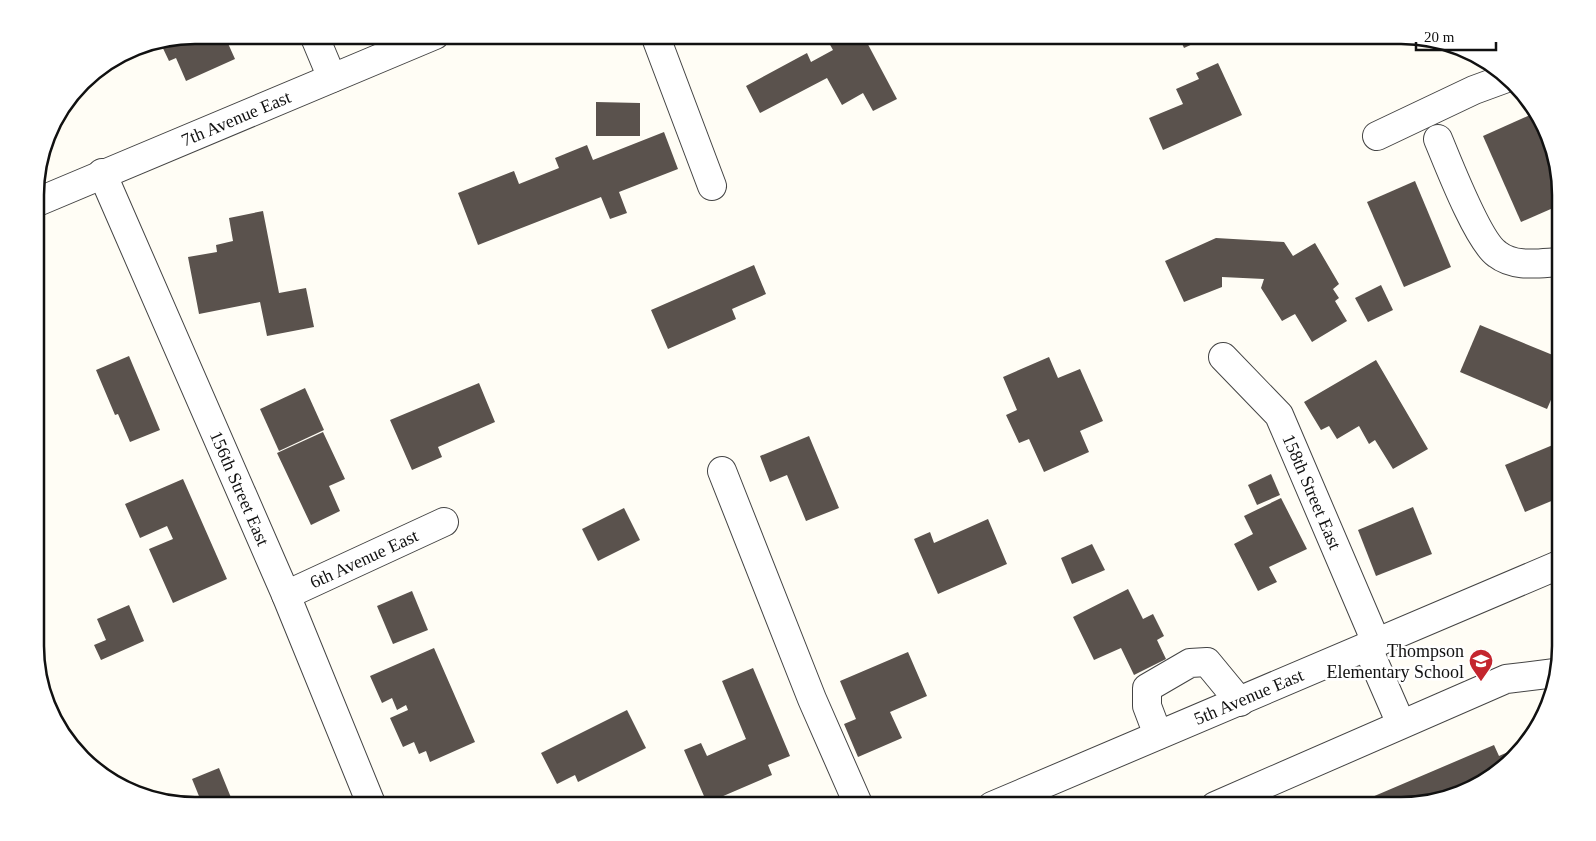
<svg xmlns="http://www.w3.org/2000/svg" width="1596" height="841" font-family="'Times New Roman',serif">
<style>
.building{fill:#5a524d}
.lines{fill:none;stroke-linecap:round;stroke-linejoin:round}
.minor-casing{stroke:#444;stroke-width:30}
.minor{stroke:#fff;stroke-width:28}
.labels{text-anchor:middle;stroke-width:5;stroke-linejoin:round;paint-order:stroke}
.street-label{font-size:18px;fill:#111;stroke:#fff}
.poi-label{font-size:18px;fill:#111;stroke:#fff;text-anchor:end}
.rim{fill:none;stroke:#111;stroke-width:2.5}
</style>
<rect width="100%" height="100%" fill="#fffdf5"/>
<g class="building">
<polygon points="194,35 231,35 226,39 235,59 186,81 176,58 169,61 160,42"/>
<polygon points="844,35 863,35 897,99 873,111 863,93 842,105 827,78 760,113 746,86 807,53 811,62 833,50 829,43"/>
<polygon points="1178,35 1212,35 1184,48"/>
<polygon points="1218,63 1242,115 1163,150 1149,118 1183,104 1176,89 1199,79 1196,73"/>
<polygon points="596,102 640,103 640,136 596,136"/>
<polygon points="1530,115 1560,183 1560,205 1521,222 1483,136"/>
<polygon points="664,132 678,169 619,192 627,213 610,219 601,197 478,245 458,193 514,171 519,184 559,168 555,158 587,145 593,160"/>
<polygon points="1415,181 1451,267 1404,287 1367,202"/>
<polygon points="263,211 279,293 306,288 314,327 267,336 260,302 199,314 188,257 217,252 216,245 233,241 229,218"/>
<polygon points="1216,238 1284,242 1293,256 1315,243 1339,284 1333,289 1339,298 1335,301 1347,321 1312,342 1295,314 1282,321 1261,288 1264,279 1222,277 1222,287 1184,302 1165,261"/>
<polygon points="754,265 766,294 732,309 736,319 668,349 651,310"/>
<polygon points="1381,285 1393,310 1368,322 1355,298"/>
<polygon points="1480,325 1560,358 1560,379 1547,409 1460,372"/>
<polygon points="36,344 44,364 36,368"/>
<polygon points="129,356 160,430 130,442 118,414 115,415 96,370"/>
<polygon points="1049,357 1058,378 1080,369 1103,421 1080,431 1089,452 1044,472 1029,439 1019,443 1006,415 1017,410 1003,377"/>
<polygon points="1376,360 1428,449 1393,469 1375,440 1369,444 1359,426 1337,439 1329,426 1321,430 1304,402"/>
<polygon points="479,383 495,422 438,447 442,457 412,470 390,420"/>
<polygon points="305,388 324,430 279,451 260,409"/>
<polygon points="323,432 345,479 329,486 340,511 311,525 277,453"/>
<polygon points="809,436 839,508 806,521 787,475 770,482 760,456"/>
<polygon points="1560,442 1561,497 1525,512 1505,465"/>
<polygon points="1271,474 1280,495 1257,505 1248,485"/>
<polygon points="183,479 227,579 173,603 149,549 173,539 167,526 140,538 125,504"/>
<polygon points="1281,498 1307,549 1269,567 1277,582 1258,591 1234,544 1253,534 1244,516"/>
<polygon points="1413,507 1432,554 1376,576 1358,530"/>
<polygon points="624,508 640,540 598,561 582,529"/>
<polygon points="988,519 1007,564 938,594 914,539 930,532 934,543"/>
<polygon points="1092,544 1105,570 1072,584 1061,558"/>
<polygon points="1128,589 1143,619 1153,614 1164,636 1157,640 1166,659 1134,675 1121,648 1094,660 1073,617"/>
<polygon points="412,591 428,630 393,644 377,606"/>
<polygon points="129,605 144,641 101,660 94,645 106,640 97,619"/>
<polygon points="434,648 475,742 430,762 426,751 419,754 414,742 403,747 390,718 408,710 406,705 397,710 392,698 382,703 370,676"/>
<polygon points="908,652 927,696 890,712 902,738 858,757 844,724 856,719 840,681"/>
<polygon points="753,668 790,756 768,765 772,775 707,803 684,750 701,743 707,756 746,739 722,681"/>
<polygon points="627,710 646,748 578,782 575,775 557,784 541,753"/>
<polygon points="1494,745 1499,756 1517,748 1490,779 1412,806 1351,806"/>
<polygon points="219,768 234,805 203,806 192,779"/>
</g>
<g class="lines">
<defs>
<g id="minor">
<polyline points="314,35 332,78"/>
<polyline points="655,35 712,186"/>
<polyline points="1377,136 1474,90 1504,79"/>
<path d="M 1438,139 C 1448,163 1478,241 1497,254 C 1515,268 1539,263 1560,262"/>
<path id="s1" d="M 102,173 L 286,595 L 372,806"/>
<path id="s2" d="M 35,203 L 435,35"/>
<path id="s3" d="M 1223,357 L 1279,415 L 1376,642"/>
<polyline points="722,471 812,699 859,806"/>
<path id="s4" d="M 286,595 L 444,522"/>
<polyline points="1367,646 1401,724"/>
<polyline points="1158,735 1147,706 1147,688 1190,663 1207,662 1240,702"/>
<path id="s5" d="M 992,806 L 1561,564"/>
<polyline points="1215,806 1506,679 1555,673"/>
</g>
</defs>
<use href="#minor" class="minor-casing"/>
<use href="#minor" class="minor"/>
</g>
<defs>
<symbol id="school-pin" viewBox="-11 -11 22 30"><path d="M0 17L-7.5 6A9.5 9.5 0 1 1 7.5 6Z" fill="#c4262e" stroke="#fff"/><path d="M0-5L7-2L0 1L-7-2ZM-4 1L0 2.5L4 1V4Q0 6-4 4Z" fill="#fff"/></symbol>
</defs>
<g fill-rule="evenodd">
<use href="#school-pin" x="1467" y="647" width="28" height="38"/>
</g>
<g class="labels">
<g class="street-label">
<text dy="6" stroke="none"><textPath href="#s2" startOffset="218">7th Avenue East</textPath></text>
<text dy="6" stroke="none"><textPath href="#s1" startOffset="344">156th Street East</textPath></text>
<text dy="6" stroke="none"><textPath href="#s3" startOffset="164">158th Street East</textPath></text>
<text dy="6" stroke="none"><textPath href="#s4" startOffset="86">6th Avenue East</textPath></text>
<text dy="6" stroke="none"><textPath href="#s5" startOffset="279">5th Avenue East</textPath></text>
</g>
<g class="poi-label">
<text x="1464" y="657">Thompson<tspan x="1464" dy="21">Elementary School</tspan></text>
</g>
</g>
<path d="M0 0H1596V841H0ZM195 44H1401A151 151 0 0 1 1552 195V646A151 151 0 0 1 1401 797H195A151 151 0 0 1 44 646V195A151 151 0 0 1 195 44Z" fill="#fff" fill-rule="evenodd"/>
<path class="rim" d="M195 44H1401A151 151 0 0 1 1552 195V646A151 151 0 0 1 1401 797H195A151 151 0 0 1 44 646V195A151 151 0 0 1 195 44Z"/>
<path d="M1416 42v8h80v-8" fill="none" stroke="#111111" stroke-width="2.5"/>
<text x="1424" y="42" font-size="15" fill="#111111" stroke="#ffffff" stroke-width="4" paint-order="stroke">20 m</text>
</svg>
